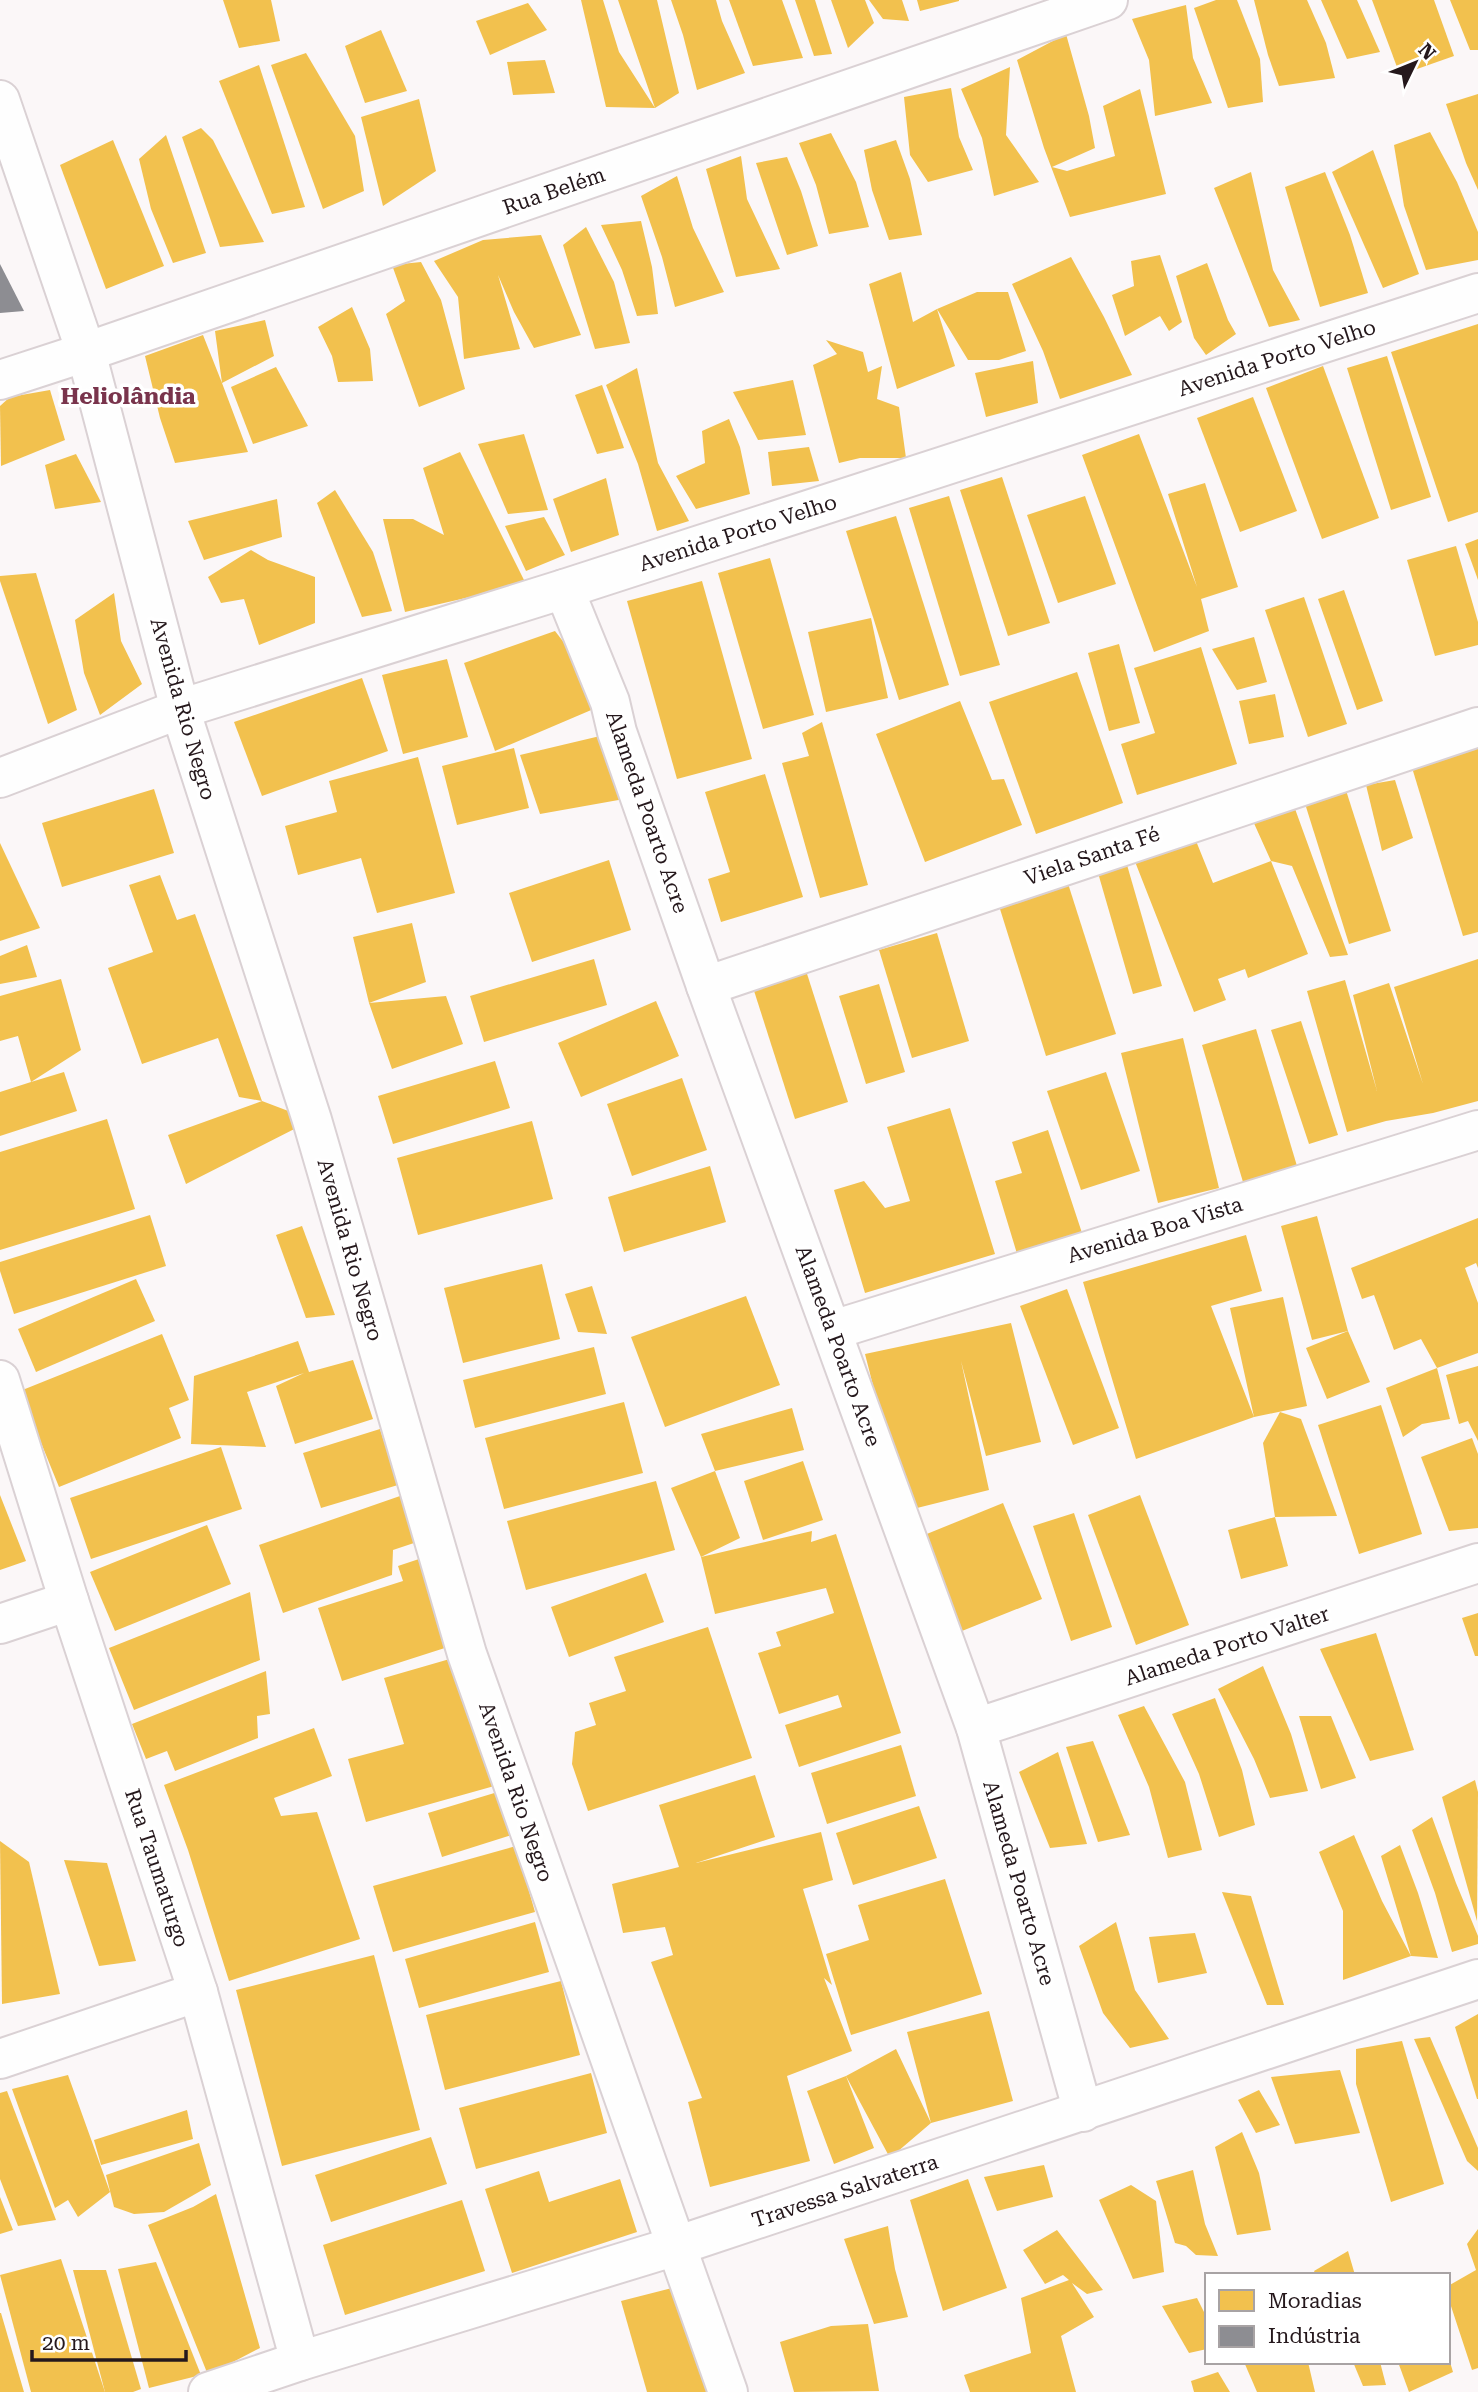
<svg xmlns="http://www.w3.org/2000/svg" width="1478" height="2392" font-family="'Roboto Serif',serif">
<style>
.homes{fill:#f2c14e}
.industry{fill:#8d8d92}
.lines{fill:none;stroke-linecap:round;stroke-linejoin:round}
.minor-casing{stroke:#dad1d4;stroke-width:42}
.minor{stroke:#fefefe;stroke-width:38}
.labels{text-anchor:middle;stroke-width:7;stroke-linejoin:round;paint-order:stroke}
.street-label{font-size:21px;fill:#25181c;stroke:#fff}
.neighbourhood-label{font-size:23px;font-weight:bold;fill:#79344c;stroke:#fff}
</style>
<rect width="100%" height="100%" fill="#fbf7f8"/>
<g class="homes">
<polygon points="223,0 271,0 280,41 239,48"/>
<polygon points="581,0 603,0 619,52 655,108 618,0 657,0 679,93 655,108 606,107"/>
<polygon points="671,0 716,0 722,21 745,73 697,90 683,35"/>
<polygon points="729,0 782,0 803,58 753,66"/>
<polygon points="795,0 815,0 832,54 814,56"/>
<polygon points="831,0 865,0 874,23 848,48"/>
<polygon points="869,0 902,0 909,21 883,19"/>
<polygon points="917,0 959,0 959,1 920,11"/>
<polygon points="1216,0 1237,0 1260,59 1263,102 1228,108 1194,8"/>
<polygon points="1254,0 1307,0 1326,43 1335,78 1279,86 1268,55"/>
<polygon points="1321,0 1357,0 1380,52 1347,59"/>
<polygon points="1372,0 1434,0 1454,56 1400,75"/>
<polygon points="1450,0 1478,0 1478,50 1470,50"/>
<polygon points="528,3 547,30 490,55 476,21"/>
<polygon points="1186,5 1193,58 1212,103 1155,116 1149,60 1132,19"/>
<polygon points="381,30 407,91 365,103 345,46"/>
<polygon points="1066,34 1089,116 1095,148 1052,167 1067,171 1115,156 1103,106 1140,89 1166,194 1070,217 1044,148 1017,60"/>
<polygon points="306,53 355,136 364,191 323,209 271,65"/>
<polygon points="545,60 555,93 513,95 507,62"/>
<polygon points="259,65 305,207 272,214 219,81"/>
<polygon points="1010,67 1006,135 1039,182 994,196 982,138 961,89"/>
<polygon points="951,88 959,137 973,170 928,182 910,155 904,97"/>
<polygon points="1478,94 1478,190 1466,163 1446,104"/>
<polygon points="419,99 436,171 383,206 361,117"/>
<polygon points="201,128 213,140 264,242 220,247 182,137"/>
<polygon points="1430,132 1457,182 1478,232 1478,260 1426,270 1404,206 1394,145"/>
<polygon points="831,133 856,182 869,227 829,234 816,185 799,143"/>
<polygon points="166,135 206,253 173,263 151,209 139,159"/>
<polygon points="113,140 164,266 106,289 60,165"/>
<polygon points="896,140 910,179 922,235 889,240 872,190 864,150"/>
<polygon points="1373,150 1419,274 1383,288 1332,172"/>
<polygon points="741,156 747,199 780,269 736,277 706,169"/>
<polygon points="787,157 801,191 818,246 787,255 756,163"/>
<polygon points="1251,172 1273,270 1300,320 1269,327 1214,188"/>
<polygon points="1325,172 1350,235 1368,293 1320,307 1285,187"/>
<polygon points="677,176 693,228 724,292 675,307 662,257 641,196"/>
<polygon points="641,221 652,267 658,314 637,316 622,270 601,225"/>
<polygon points="586,227 614,282 630,343 595,349 563,245"/>
<polygon points="541,235 581,335 534,348 514,312 498,275 520,349 464,359 458,297 434,261 483,240"/>
<polygon points="1160,255 1182,322 1169,331 1160,316 1125,336 1112,295 1134,286 1131,261"/>
<polygon points="1071,257 1104,317 1132,375 1060,399 1043,351 1012,284"/>
<polygon points="421,262 441,300 465,389 419,407 386,314 405,301 392,265"/>
<polygon points="1207,263 1228,320 1236,334 1206,355 1194,338 1176,276"/>
<polygon points="901,272 913,322 937,309 977,292 1008,292 1026,351 999,360 968,360 937,309 955,366 897,389 869,284"/>
<polygon points="352,307 370,349 373,381 338,382 332,356 318,327"/>
<polygon points="265,320 274,356 222,383 248,452 175,463 160,418 145,356 203,335 222,383 215,331"/>
<polygon points="1478,324 1478,512 1448,522 1391,352"/>
<polygon points="826,340 863,352 868,372 882,366 877,399 899,407 906,458 860,458 839,463 813,365 837,354"/>
<polygon points="1387,356 1431,497 1391,510 1347,368"/>
<polygon points="1033,361 1038,403 986,417 975,373"/>
<polygon points="1323,366 1379,518 1322,539 1266,388"/>
<polygon points="276,367 308,426 253,444 231,387"/>
<polygon points="637,368 658,463 689,521 657,531 638,464 606,385"/>
<polygon points="793,380 806,435 758,440 733,392"/>
<polygon points="602,385 624,448 597,454 575,395"/>
<polygon points="50,390 65,440 1,466 0,406 10,397"/>
<polygon points="1253,397 1297,511 1240,532 1197,418"/>
<polygon points="729,419 740,447 750,494 696,509 676,476 705,463 702,431"/>
<polygon points="524,434 548,510 508,514 478,444"/>
<polygon points="1139,434 1197,587 1168,494 1205,483 1238,587 1201,599 1209,631 1154,652 1082,455"/>
<polygon points="809,447 819,481 772,486 768,452"/>
<polygon points="460,452 526,584 405,612 383,519 413,519 444,535 423,468"/>
<polygon points="76,454 101,502 55,509 45,465"/>
<polygon points="1002,477 1050,623 1008,636 960,490"/>
<polygon points="606,478 619,535 571,552 553,499"/>
<polygon points="335,490 373,552 392,611 362,617 317,503"/>
<polygon points="949,496 1000,665 960,676 909,508"/>
<polygon points="1085,496 1116,584 1058,603 1027,515"/>
<polygon points="277,499 282,537 204,560 188,521"/>
<polygon points="896,516 949,685 899,700 846,531"/>
<polygon points="544,517 565,555 526,571 505,526"/>
<polygon points="1478,539 1478,580 1465,544"/>
<polygon points="1456,546 1478,622 1478,645 1435,656 1407,560"/>
<polygon points="251,550 268,560 315,577 315,623 259,645 244,599 221,603 208,577"/>
<polygon points="770,558 814,715 763,729 718,573"/>
<polygon points="36,573 77,710 48,724 0,581 0,576"/>
<polygon points="702,581 752,759 677,779 627,601"/>
<polygon points="1344,590 1383,701 1357,710 1318,599"/>
<polygon points="114,593 121,641 142,684 100,715 84,673 75,620"/>
<polygon points="1304,597 1347,724 1308,737 1265,610"/>
<polygon points="871,618 888,698 826,712 808,632"/>
<polygon points="555,631 610,702 495,751 464,663"/>
<polygon points="1254,637 1267,682 1237,690 1212,649"/>
<polygon points="1119,644 1140,723 1109,731 1088,653"/>
<polygon points="1201,647 1237,764 1137,795 1121,744 1155,733 1134,668"/>
<polygon points="447,659 468,737 403,754 382,675"/>
<polygon points="1077,672 1123,803 1036,834 989,702"/>
<polygon points="362,678 388,751 262,796 234,722"/>
<polygon points="1275,694 1284,737 1249,744 1239,701"/>
<polygon points="960,701 992,780 1004,779 1022,825 925,862 876,734"/>
<polygon points="822,722 868,885 820,898 782,763 809,756 802,733"/>
<polygon points="617,732 641,796 540,814 520,755"/>
<polygon points="1478,741 1478,932 1463,936 1410,761"/>
<polygon points="514,748 529,808 457,825 442,766"/>
<polygon points="418,757 455,893 377,913 361,858 298,875 285,826 337,812 329,781"/>
<polygon points="765,774 803,897 721,922 708,879 730,872 705,792"/>
<polygon points="1395,780 1413,838 1382,851 1366,785"/>
<polygon points="1343,781 1391,931 1349,944 1302,794"/>
<polygon points="154,789 174,853 62,887 42,823"/>
<polygon points="1290,795 1348,955 1330,957 1292,866 1271,861 1308,954 1248,978 1245,969 1218,979 1226,1000 1194,1012 1132,854 1192,831 1213,883 1271,861 1248,810"/>
<polygon points="0,843 40,928 0,941"/>
<polygon points="1125,858 1162,986 1133,994 1096,866"/>
<polygon points="609,860 631,930 532,962 509,893"/>
<polygon points="1064,871 1116,1034 1046,1056 995,893"/>
<polygon points="160,875 177,920 195,914 262,1101 312,1120 186,1184 168,1135 262,1101 239,1097 218,1038 142,1064 108,968 153,952 129,885"/>
<polygon points="412,923 426,982 369,1003 446,996 463,1044 392,1069 369,1003 353,937"/>
<polygon points="937,933 969,1041 912,1058 879,950"/>
<polygon points="27,945 37,977 0,984 0,956"/>
<polygon points="801,955 848,1102 795,1119 748,972"/>
<polygon points="594,959 607,1005 484,1042 470,996"/>
<polygon points="1478,959 1478,1101 1433,1113 1386,1121 1347,1132 1307,991 1345,980 1377,1091 1353,995 1389,983 1423,1084 1394,987"/>
<polygon points="61,979 81,1050 31,1082 64,1072 77,1111 0,1136 0,1092 31,1082 18,1036 0,1041 0,996"/>
<polygon points="879,984 905,1072 866,1084 839,996"/>
<polygon points="656,1001 679,1056 581,1097 558,1043"/>
<polygon points="1301,1021 1338,1135 1309,1144 1271,1030"/>
<polygon points="1256,1029 1297,1166 1243,1182 1202,1045"/>
<polygon points="1183,1038 1219,1188 1158,1203 1121,1053"/>
<polygon points="495,1061 510,1108 393,1144 378,1096"/>
<polygon points="1106,1072 1140,1171 1081,1190 1047,1091"/>
<polygon points="682,1078 707,1150 632,1176 607,1104"/>
<polygon points="950,1108 995,1254 865,1293 834,1190 864,1181 885,1208 910,1201 887,1127"/>
<polygon points="107,1119 135,1209 0,1250 0,1152"/>
<polygon points="532,1121 553,1199 418,1235 397,1158"/>
<polygon points="1048,1130 1083,1236 1018,1257 995,1181 1022,1173 1012,1142"/>
<polygon points="710,1166 726,1222 624,1252 608,1197"/>
<polygon points="150,1215 166,1266 14,1314 0,1271 0,1262"/>
<polygon points="1317,1216 1348,1331 1370,1382 1327,1399 1306,1348 1348,1331 1312,1340 1281,1226"/>
<polygon points="1478,1218 1478,1268 1476,1263 1465,1268 1478,1303 1478,1353 1437,1368 1450,1419 1422,1424 1403,1437 1386,1388 1437,1368 1421,1339 1394,1350 1374,1295 1362,1299 1351,1268"/>
<polygon points="302,1226 335,1315 306,1318 276,1235"/>
<polygon points="1246,1235 1262,1291 1211,1306 1254,1417 1230,1308 1283,1297 1307,1406 1254,1417 1136,1459 1083,1282"/>
<polygon points="542,1264 560,1339 463,1363 444,1288"/>
<polygon points="136,1279 155,1321 36,1372 18,1329"/>
<polygon points="592,1286 607,1334 578,1332 565,1294"/>
<polygon points="1067,1289 1119,1428 1073,1445 1020,1306"/>
<polygon points="746,1296 780,1385 665,1427 631,1337"/>
<polygon points="1011,1323 1041,1442 986,1456 961,1361 989,1490 905,1511 865,1354"/>
<polygon points="162,1334 189,1400 169,1408 181,1438 59,1487 20,1391"/>
<polygon points="298,1341 309,1372 353,1360 373,1419 295,1444 276,1386 304,1373 247,1392 266,1447 191,1444 194,1376"/>
<polygon points="594,1347 606,1394 475,1428 463,1380"/>
<polygon points="1478,1366 1478,1441 1468,1421 1459,1424 1446,1375"/>
<polygon points="624,1402 643,1473 504,1509 485,1438"/>
<polygon points="1381,1405 1422,1534 1359,1554 1318,1425"/>
<polygon points="792,1408 804,1450 715,1471 740,1538 701,1557 671,1488 715,1471 701,1434"/>
<polygon points="1280,1412 1301,1419 1337,1516 1275,1517 1263,1443"/>
<polygon points="380,1429 398,1485 321,1508 303,1453"/>
<polygon points="1472,1438 1478,1454 1478,1528 1449,1531 1421,1457"/>
<polygon points="221,1447 242,1509 91,1559 70,1498"/>
<polygon points="803,1461 823,1520 763,1540 744,1481"/>
<polygon points="656,1481 675,1550 526,1590 507,1521"/>
<polygon points="0,1495 26,1561 0,1570"/>
<polygon points="1140,1495 1189,1625 1136,1645 1088,1515"/>
<polygon points="400,1496 417,1542 393,1550 392,1575 283,1613 259,1545"/>
<polygon points="1003,1503 1042,1599 952,1635 912,1540"/>
<polygon points="1074,1513 1112,1627 1071,1641 1033,1526"/>
<polygon points="1275,1517 1288,1566 1241,1579 1228,1530"/>
<polygon points="207,1525 231,1584 115,1631 90,1572"/>
<polygon points="812,1531 811,1542 836,1534 901,1733 799,1767 785,1725 842,1707 838,1695 779,1714 758,1653 781,1646 776,1632 834,1613 826,1588 715,1614 701,1557"/>
<polygon points="422,1558 451,1646 342,1681 318,1608 403,1581 398,1566"/>
<polygon points="646,1573 664,1622 569,1657 551,1607"/>
<polygon points="250,1592 260,1660 134,1710 109,1648"/>
<polygon points="1478,1613 1478,1656 1475,1656 1462,1618"/>
<polygon points="708,1627 752,1758 588,1811 572,1764 575,1732 596,1725 589,1703 626,1691 614,1657"/>
<polygon points="1376,1633 1414,1750 1370,1761 1320,1649"/>
<polygon points="467,1654 505,1783 366,1822 348,1759 404,1744 384,1678"/>
<polygon points="1263,1666 1291,1734 1308,1791 1270,1798 1254,1759 1218,1689"/>
<polygon points="266,1671 270,1714 257,1716 258,1738 175,1771 167,1751 146,1759 132,1724"/>
<polygon points="1215,1698 1242,1770 1255,1825 1219,1837 1199,1774 1172,1714"/>
<polygon points="1144,1706 1185,1782 1202,1850 1168,1858 1149,1787 1118,1715"/>
<polygon points="1299,1716 1331,1716 1356,1778 1321,1789"/>
<polygon points="314,1728 332,1776 274,1798 281,1816 317,1812 360,1939 229,1981 188,1850 164,1785"/>
<polygon points="1093,1741 1130,1835 1098,1842 1066,1747"/>
<polygon points="901,1745 916,1796 827,1824 811,1773"/>
<polygon points="1058,1752 1087,1844 1050,1848 1019,1772"/>
<polygon points="755,1775 775,1837 696,1863 821,1832 833,1880 803,1889 832,1985 824,1978 852,2051 787,2076 810,2161 710,2187 688,2102 702,2098 651,1962 673,1955 665,1927 623,1933 612,1884 679,1867 659,1805"/>
<polygon points="1475,1780 1478,1792 1477,1921 1442,1797"/>
<polygon points="501,1791 515,1834 442,1857 428,1813"/>
<polygon points="919,1806 937,1858 853,1885 836,1833"/>
<polygon points="1432,1817 1456,1883 1478,1936 1478,1944 1452,1952 1435,1893 1412,1830"/>
<polygon points="1354,1835 1382,1901 1411,1956 1381,1856 1400,1845 1418,1893 1438,1958 1411,1956 1343,1980 1343,1911 1319,1852"/>
<polygon points="0,1841 29,1862 60,1994 2,2004"/>
<polygon points="516,1846 535,1912 393,1952 373,1886"/>
<polygon points="64,1860 107,1863 136,1961 99,1966"/>
<polygon points="945,1879 982,1994 851,2035 826,1954 869,1940 858,1905"/>
<polygon points="1222,1892 1251,1896 1284,2005 1267,2005"/>
<polygon points="535,1922 549,1972 419,2008 405,1959"/>
<polygon points="1116,1922 1135,1990 1169,2039 1130,2048 1103,2013 1079,1946"/>
<polygon points="1195,1933 1207,1973 1158,1983 1149,1937"/>
<polygon points="374,1955 420,2130 282,2166 236,1990"/>
<polygon points="561,1981 580,2055 445,2090 426,2015"/>
<polygon points="989,2011 1013,2101 931,2123 890,2158 846,2076 874,2148 834,2164 807,2091 846,2076 896,2049 931,2123 907,2032"/>
<polygon points="1478,2014 1478,2099 1477,2099 1455,2027"/>
<polygon points="1430,2037 1478,2148 1478,2171 1467,2161 1414,2039"/>
<polygon points="1402,2041 1444,2184 1391,2202 1356,2084 1356,2049"/>
<polygon points="1340,2070 1360,2133 1295,2144 1271,2077"/>
<polygon points="591,2073 607,2133 476,2169 459,2108"/>
<polygon points="68,2075 110,2192 78,2217 68,2200 55,2208 12,2089"/>
<polygon points="1259,2090 1280,2125 1256,2133 1238,2100"/>
<polygon points="7,2091 56,2220 18,2226 0,2179 0,2093"/>
<polygon points="187,2110 193,2139 101,2165 94,2140"/>
<polygon points="1242,2132 1259,2173 1271,2230 1237,2235 1215,2147"/>
<polygon points="431,2137 447,2184 331,2222 315,2175"/>
<polygon points="199,2143 211,2185 164,2212 134,2214 114,2207 106,2175"/>
<polygon points="1044,2165 1053,2197 997,2211 984,2177"/>
<polygon points="1193,2170 1205,2224 1218,2256 1196,2255 1186,2246 1175,2243 1156,2181"/>
<polygon points="539,2171 549,2202 620,2179 637,2232 512,2273 485,2189"/>
<polygon points="968,2179 1007,2288 943,2311 910,2200"/>
<polygon points="1131,2185 1156,2201 1164,2272 1133,2279 1099,2200"/>
<polygon points="216,2194 260,2348 208,2375 148,2225 193,2207"/>
<polygon points="0,2197 13,2230 0,2234"/>
<polygon points="462,2200 485,2271 345,2315 323,2245"/>
<polygon points="888,2226 895,2269 908,2317 874,2324 844,2239"/>
<polygon points="1478,2229 1478,2368 1472,2370 1448,2297 1448,2286 1476,2270 1467,2244"/>
<polygon points="1057,2230 1103,2290 1087,2294 1072,2283 1094,2317 1061,2336 1076,2392 970,2392 964,2375 1031,2353 1021,2298 1069,2280 1063,2275 1045,2284 1023,2250"/>
<polygon points="1348,2251 1355,2275 1316,2275 1314,2271"/>
<polygon points="61,2259 105,2392 31,2392 0,2275"/>
<polygon points="156,2262 201,2375 149,2388 118,2269"/>
<polygon points="73,2270 106,2270 141,2389 133,2392 105,2392"/>
<polygon points="672,2288 721,2392 647,2392 621,2301"/>
<polygon points="1197,2298 1207,2318 1207,2349 1189,2353 1162,2306"/>
<polygon points="0,2313 1,2313 24,2392 0,2392"/>
<polygon points="868,2324 879,2391 794,2392 780,2342 831,2326"/>
<polygon points="1244,2362 1308,2362 1315,2392 1257,2392"/>
<polygon points="1353,2362 1380,2362 1386,2385 1363,2386"/>
<polygon points="1398,2362 1450,2362 1453,2372 1409,2392"/>
<polygon points="1218,2372 1230,2392 1194,2392 1191,2381"/>
</g>
<polygon class="industry" points="0,264 24,311 0,313"/>
<g class="lines">
<defs>
<g id="minor">
<polyline points="0,100 86,352 180,709 312,1120 467,1654 728,2392"/>
<polyline points="0,380 86,352 1108,0"/>
<polyline points="564,589 610,702 617,732 706,986 976,1728 1083,2112"/>
<polyline points="0,778 180,709 564,589 1478,293"/>
<polyline points="706,986 1478,727"/>
<polyline points="833,1330 1478,1130"/>
<polyline points="0,1380 69,1601 198,1992 300,2361"/>
<polyline points="0,1624 69,1601"/>
<polyline points="976,1728 1478,1563"/>
<polyline points="0,2059 198,1992"/>
<polyline points="208,2392 300,2361 676,2246 1478,1979"/>
</g>
</defs>
<use href="#minor" class="minor-casing"/>
<use href="#minor" class="minor"/>
</g>
<g class="labels">
<g class="street-label">
<text transform="translate(554 191) rotate(-19)" y="7">Rua Belém</text>
<text transform="translate(1277 358) rotate(-18)" y="7">Avenida Porto Velho</text>
<text transform="translate(738 533) rotate(-18)" y="7">Avenida Porto Velho</text>
<text transform="translate(183 709) rotate(74)" y="7">Avenida Rio Negro</text>
<text transform="translate(647 812) rotate(71)" y="7">Alameda Poarto Acre</text>
<text transform="translate(1092 856) rotate(-19)" y="7">Viela Santa Fé</text>
<text transform="translate(1155 1230) rotate(-17)" y="7">Avenida Boa Vista</text>
<text transform="translate(350 1250) rotate(74)" y="7">Avenida Rio Negro</text>
<text transform="translate(838 1346) rotate(70)" y="7">Alameda Poarto Acre</text>
<text transform="translate(1227 1646) rotate(-18)" y="7">Alameda Porto Valter</text>
<text transform="translate(516 1792) rotate(71)" y="7">Avenida Rio Negro</text>
<text transform="translate(157 1868) rotate(72)" y="7">Rua Taumaturgo</text>
<text transform="translate(1019 1883) rotate(74)" y="7">Alameda Poarto Acre</text>
<text transform="translate(845 2191) rotate(-18)" y="7">Travessa Salvaterra</text>
</g>
<g class="neighbourhood-label">
<text x="128" y="404">Heliolândia</text>
</g>
</g>
<rect x="1205" y="2273" width="245" height="91" fill="#ffffff" stroke="#a8a3a4" stroke-width="2"/>
<rect x="1219" y="2290" width="35" height="21" fill="#f2c14e" stroke="#a8a3a4" stroke-width="2"/>
<text x="1268" y="2308" font-size="21" fill="#25181c">Moradias</text>
<rect x="1219" y="2326" width="35" height="21" fill="#8d8d92" stroke="#a8a3a4" stroke-width="2"/>
<text x="1268" y="2343" font-size="21" fill="#25181c">Indústria</text>
<g transform="translate(1415 63) rotate(47)" stroke="#ffffff" stroke-width="5" paint-order="stroke">
<path d="M0-5L12 26L0 18L-12 26Z" fill="#25181c"/>
<text y="-10" font-size="19" font-weight="bold" text-anchor="middle" fill="#25181c">N</text>
</g>
<path d="M32 2350v10h154v-10" fill="none" stroke="#25181c" stroke-width="3.5"/>
<text x="42" y="2350" font-size="21" fill="#25181c" stroke="#ffffff" stroke-width="5" paint-order="stroke">20 m</text>
</svg>
